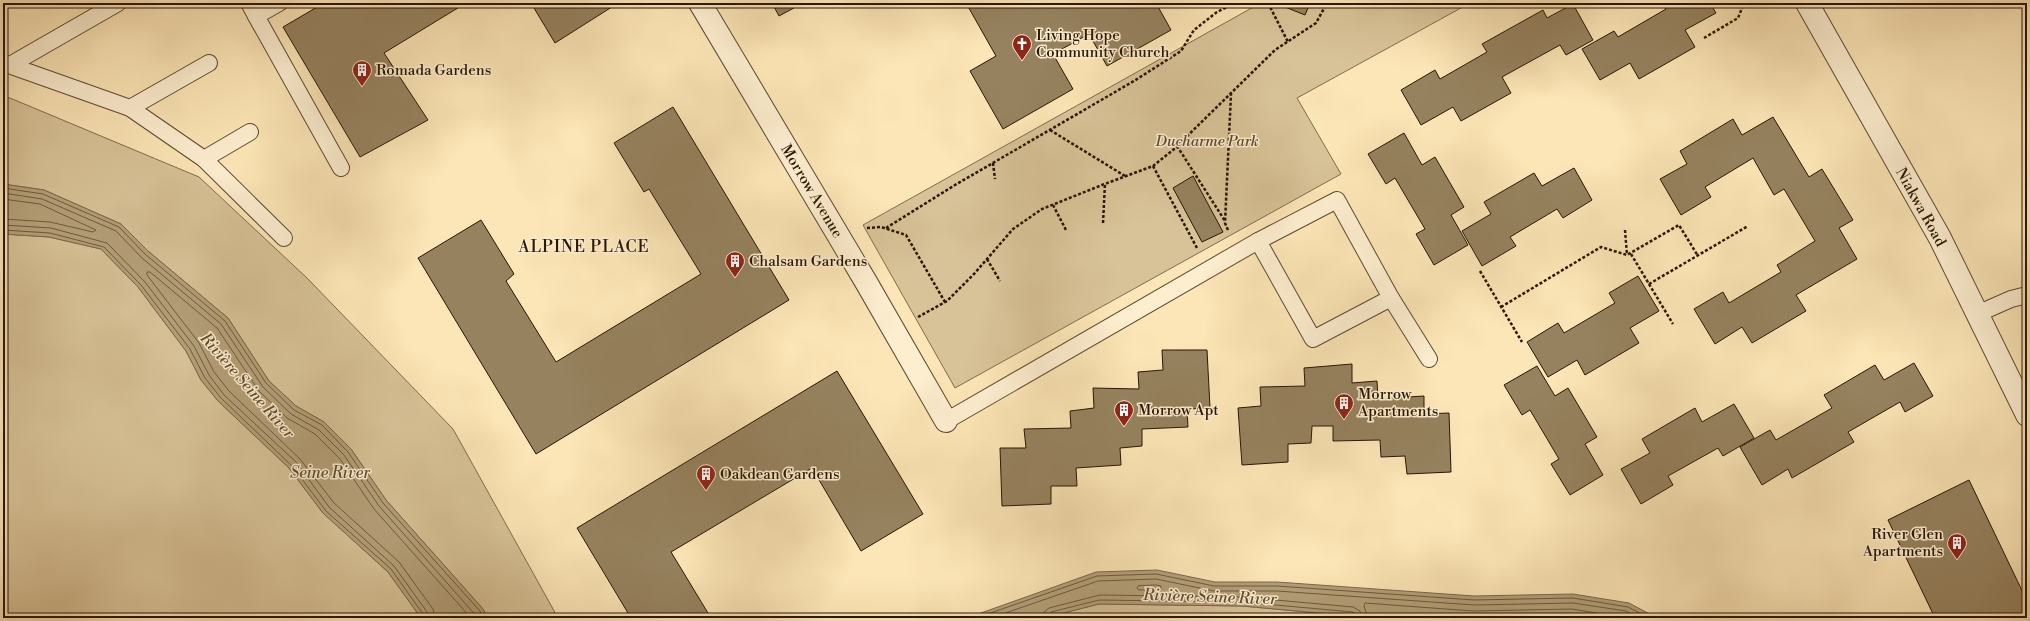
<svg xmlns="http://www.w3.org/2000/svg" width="2030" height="621" font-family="'Libre Bodoni',serif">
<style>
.green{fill:#d8c297;stroke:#806c4c}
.water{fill:#b49f78;stroke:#7c6848}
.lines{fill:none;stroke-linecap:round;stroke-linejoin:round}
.shore{stroke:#6e5a3c;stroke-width:1}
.building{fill:#96825f;stroke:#281600}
.service-casing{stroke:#5d4a2e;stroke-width:18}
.minor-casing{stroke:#5d4a2e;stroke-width:24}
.path{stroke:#281600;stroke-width:2.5;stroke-dasharray:3 2;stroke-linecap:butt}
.service{stroke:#fdeed0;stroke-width:16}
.minor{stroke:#fdeed0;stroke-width:22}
.labels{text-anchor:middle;stroke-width:3;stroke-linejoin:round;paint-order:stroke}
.poi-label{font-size:15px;fill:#281600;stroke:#fdeed0;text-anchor:start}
.park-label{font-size:15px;font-style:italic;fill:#5d4a2d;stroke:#fdeed0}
.street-label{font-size:15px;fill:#281600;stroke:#fdeed0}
.neighbourhood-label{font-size:16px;letter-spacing:1px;fill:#281600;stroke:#fdeed0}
.water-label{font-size:16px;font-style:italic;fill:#604d30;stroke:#fdeed0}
</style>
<rect width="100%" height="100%" fill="#fce5b6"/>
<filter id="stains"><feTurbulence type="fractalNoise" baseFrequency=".005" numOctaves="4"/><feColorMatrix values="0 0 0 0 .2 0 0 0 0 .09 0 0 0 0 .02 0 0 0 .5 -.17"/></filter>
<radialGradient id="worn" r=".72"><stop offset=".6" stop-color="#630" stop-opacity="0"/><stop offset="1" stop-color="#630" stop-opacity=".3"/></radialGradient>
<g class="green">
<polygon points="1256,3 1470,3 1297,98 1341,174 955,388 863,225 1257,5"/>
<polygon points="3,97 10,98 199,177 307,278 453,429 558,618 488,618 483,609 386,500 351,449 324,422 296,406 269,381 228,318 148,251 121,224 44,190 3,184"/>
<polygon points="3,234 49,237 101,249 138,287 186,351 201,380 218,401 289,468 323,513 388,572 421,618 3,618"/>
<polygon points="1099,604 1242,606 1373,618 1044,618"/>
</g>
<g class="water">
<polygon points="3,184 44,190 121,224 148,251 228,318 269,381 296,406 324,422 351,449 386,500 483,609 488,618 421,618 388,572 323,513 289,468 218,401 201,380 186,351 138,287 101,249 49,237 3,234"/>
<polygon points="1157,570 1215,582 1277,582 1474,596 1573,594 1629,603 1657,618 1373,618 1242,606 1099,604 1044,618 967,618 1096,572"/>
</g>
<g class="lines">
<g class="shore">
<polyline points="3,188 43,194 119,227 145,254 225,321 266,383 294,410 322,425 348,452 383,503 480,611 483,618"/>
<polyline points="3,193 42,199 116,231 142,258 221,324 263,387 291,414 319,430 344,455 379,506 478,618"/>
<polyline points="3,199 40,204 96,230 93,232 50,222 3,219"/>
<polyline points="3,225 51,228 107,243 145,282 194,346 209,375 224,395 296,462 329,507 394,566 427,612 429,618"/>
<polyline points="3,230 50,233 104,247 141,285 190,349 205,378 221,398 292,466 326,511 391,569 423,614 424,618"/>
<polygon points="1156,585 1161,586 1161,589 1139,590 1137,588 1138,586"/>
<polyline points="435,618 433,609 399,562 334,503 300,459 229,391 214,372 199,343 147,275 147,272 150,272 217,328 259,391 287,418 315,434 340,459 374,509 471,618"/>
<polyline points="976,618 1097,576 1156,574 1214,586 1277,586 1474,600 1573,598 1628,607 1649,618"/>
<polyline points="991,618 1098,581 1156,579 1214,591 1277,591 1474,605 1573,603 1626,611 1638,618"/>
<polyline points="1043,618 1044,612 1049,608 1100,595 1242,597 1353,607 1360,611 1362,618"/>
<polyline points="1048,618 1051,612 1099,600 1242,602 1353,612 1356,614 1357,618"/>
<polyline points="1368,618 1364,606 1365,603 1473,611 1572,609 1626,618"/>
</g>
</g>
<g class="building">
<polygon points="324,3 466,3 384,53 428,120 360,157 283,27"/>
<polygon points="531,3 614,3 615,5 555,43"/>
<polygon points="772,3 803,3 779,16"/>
<polygon points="828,3 840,3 832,8"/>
<polygon points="966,3 1156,3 1171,30 1107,66 1089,34 1053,54 1073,89 1003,129 970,71 996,56"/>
<polygon points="1281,3 1310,3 1305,15 1280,5"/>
<polygon points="1662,3 1710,3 1716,13 1685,30 1695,47 1639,79 1630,63 1600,80 1582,49 1614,31 1618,37 1666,9"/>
<polygon points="1573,4 1593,40 1566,55 1560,45 1502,77 1511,93 1461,121 1453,107 1421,125 1401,90 1435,70 1440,79 1487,52 1482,44 1543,10 1547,18"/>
<polygon points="673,107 789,300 536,454 418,258 481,220 514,274 506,281 556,362 701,274 649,189 644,192 614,143"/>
<polygon points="1773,117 1809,177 1822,169 1853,220 1839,228 1857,259 1796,295 1806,311 1752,343 1742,327 1715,344 1694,309 1723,292 1729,303 1781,272 1777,265 1815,241 1784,189 1774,195 1753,158 1705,187 1711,197 1681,215 1660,179 1687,164 1680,151 1733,119 1742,135"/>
<polygon points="1404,133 1422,165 1435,157 1464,207 1451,215 1468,245 1434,265 1416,234 1425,229 1395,178 1386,184 1368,154"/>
<polygon points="1574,168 1592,200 1563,218 1557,209 1510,237 1516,246 1482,266 1462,231 1491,214 1484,202 1534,173 1542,186"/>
<polygon points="1193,176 1223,232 1202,242 1173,188"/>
<polygon points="1638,276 1659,311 1630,328 1639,343 1585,375 1577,360 1548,377 1527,342 1558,323 1564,333 1615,303 1609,293"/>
<polygon points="1162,350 1207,350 1210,408 1187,409 1188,427 1142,429 1142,446 1120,448 1121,465 1076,468 1077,486 1051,486 1051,504 1002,506 1000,448 1026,448 1024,429 1071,428 1070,411 1094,408 1093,388 1139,389 1138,372 1163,370"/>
<polygon points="1914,363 1933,396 1905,412 1900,402 1848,432 1854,442 1792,478 1788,469 1762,485 1740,447 1770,430 1776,440 1832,408 1824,395 1875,365 1884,380"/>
<polygon points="1352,364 1352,383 1377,381 1378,399 1424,396 1424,414 1449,413 1451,472 1407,474 1405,456 1381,457 1380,440 1333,441 1333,426 1312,426 1311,443 1288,444 1288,462 1242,465 1238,408 1261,406 1260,387 1305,386 1304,368"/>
<polygon points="1537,366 1555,396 1568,388 1597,437 1585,444 1603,475 1570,495 1551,464 1559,459 1530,410 1522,415 1504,385"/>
<polygon points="837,371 923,514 861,551 812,468 671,552 711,618 631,618 577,528"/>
<polygon points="1734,404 1754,438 1723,456 1718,448 1668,476 1673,485 1641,504 1621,469 1650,453 1642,439 1695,408 1702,422"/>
<polygon points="1969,480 2027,601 2027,618 1935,618 1888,520"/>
</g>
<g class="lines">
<defs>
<g id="service">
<polyline points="249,3 256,16"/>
<polyline points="279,3 256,16 341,168"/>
<polyline points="3,63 130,108 204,159 284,238"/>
<polyline points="10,65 118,3"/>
<polyline points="130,108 209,63"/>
<polyline points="204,159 250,132"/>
<polyline points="1258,241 1313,339 1391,298"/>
<polyline points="1977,314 2011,299 2027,295"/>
<polyline points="946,421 1258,241 1337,200 1391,298 1429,359"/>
</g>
<g id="minor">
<polyline points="700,3 866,282 946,421"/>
<polyline points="1807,3 1940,238 2027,415"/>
</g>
</defs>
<use href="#service" class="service-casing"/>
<use href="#minor" class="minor-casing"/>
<g class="path">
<polyline points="1268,3 1288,42"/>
<polyline points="1704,38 1738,18 1744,3"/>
<polyline points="1050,130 1125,176"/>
<polyline points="1177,146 1225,221"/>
<polyline points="993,163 995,179"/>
<polyline points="1153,166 1197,248"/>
<polyline points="1053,205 1066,230"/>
<polyline points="1103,223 1105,183"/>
<polyline points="867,228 881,227 906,235 945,302"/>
<polyline points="886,228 955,185 1134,81 1181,51 1194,30 1217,12 1235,3"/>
<polyline points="1228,230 1225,223 1231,94"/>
<polyline points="1625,230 1627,255"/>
<polyline points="1631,254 1673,324"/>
<polyline points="987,259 1000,281"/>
<polyline points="1480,271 1522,342"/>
<polyline points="1649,284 1748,226"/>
<polyline points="1501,307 1601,247 1627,255 1679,225 1698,256"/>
<polyline points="918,317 947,301 974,274 1013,229 1042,209 1102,185 1153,166 1173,150 1275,50 1316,23 1327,3"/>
</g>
<use href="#service" class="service"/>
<use href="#minor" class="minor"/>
</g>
<defs>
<symbol id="church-pin" viewBox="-11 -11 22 30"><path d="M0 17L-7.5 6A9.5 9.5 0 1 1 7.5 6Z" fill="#8f2418" stroke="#fdeed0"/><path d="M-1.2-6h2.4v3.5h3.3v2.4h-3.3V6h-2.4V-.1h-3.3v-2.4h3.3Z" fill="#fff"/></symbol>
<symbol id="building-pin" viewBox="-11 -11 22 30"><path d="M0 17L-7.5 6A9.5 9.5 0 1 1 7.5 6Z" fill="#8f2418" stroke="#fdeed0"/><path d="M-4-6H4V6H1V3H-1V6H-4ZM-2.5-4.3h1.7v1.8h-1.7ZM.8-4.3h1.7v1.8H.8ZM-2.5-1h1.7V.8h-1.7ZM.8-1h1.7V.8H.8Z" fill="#fff"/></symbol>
</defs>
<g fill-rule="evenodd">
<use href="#church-pin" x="1011" y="33" width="22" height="30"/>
<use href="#building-pin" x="351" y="59" width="22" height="30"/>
<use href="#building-pin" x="724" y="250" width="22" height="30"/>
<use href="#building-pin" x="1333" y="392" width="22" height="30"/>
<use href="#building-pin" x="1113" y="399" width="22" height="30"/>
<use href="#building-pin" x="695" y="463" width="22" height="30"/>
<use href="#building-pin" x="1946" y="532" width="22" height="30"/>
</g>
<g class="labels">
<g class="poi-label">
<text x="1036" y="40">Living Hope<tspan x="1036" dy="17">Community Church</tspan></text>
<text x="376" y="75">Romada Gardens</text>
<text x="749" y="266">Chalsam Gardens</text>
<text x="1358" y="399">Morrow<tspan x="1358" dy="17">Apartments</tspan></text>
<text x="1138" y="415">Morrow Apt</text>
<text x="720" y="479">Oakdean Gardens</text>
<text x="1943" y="539" text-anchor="end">River Glen<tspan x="1943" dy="17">Apartments</tspan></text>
</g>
<g class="park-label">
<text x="1207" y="146">Ducharme Park</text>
</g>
<g class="street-label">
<text transform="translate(812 191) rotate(59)" y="5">Morrow Avenue</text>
<text transform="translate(1921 207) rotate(61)" y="5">Niakwa Road</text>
</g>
<g class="neighbourhood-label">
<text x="584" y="252">ALPINE PLACE</text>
</g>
<g class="water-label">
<text transform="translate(248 385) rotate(49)" y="6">Rivière Seine River</text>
<text x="330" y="478">Seine River</text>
<text transform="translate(1210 596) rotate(2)" y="6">Rivière Seine River</text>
</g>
</g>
<rect width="2030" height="621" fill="none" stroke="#fce5b6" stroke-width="16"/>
<rect x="4" y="4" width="2022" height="613" fill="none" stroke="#281600" stroke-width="2"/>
<rect x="8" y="8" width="2014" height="605" fill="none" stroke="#281600"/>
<rect width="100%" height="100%" filter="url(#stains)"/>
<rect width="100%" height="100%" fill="url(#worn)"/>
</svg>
